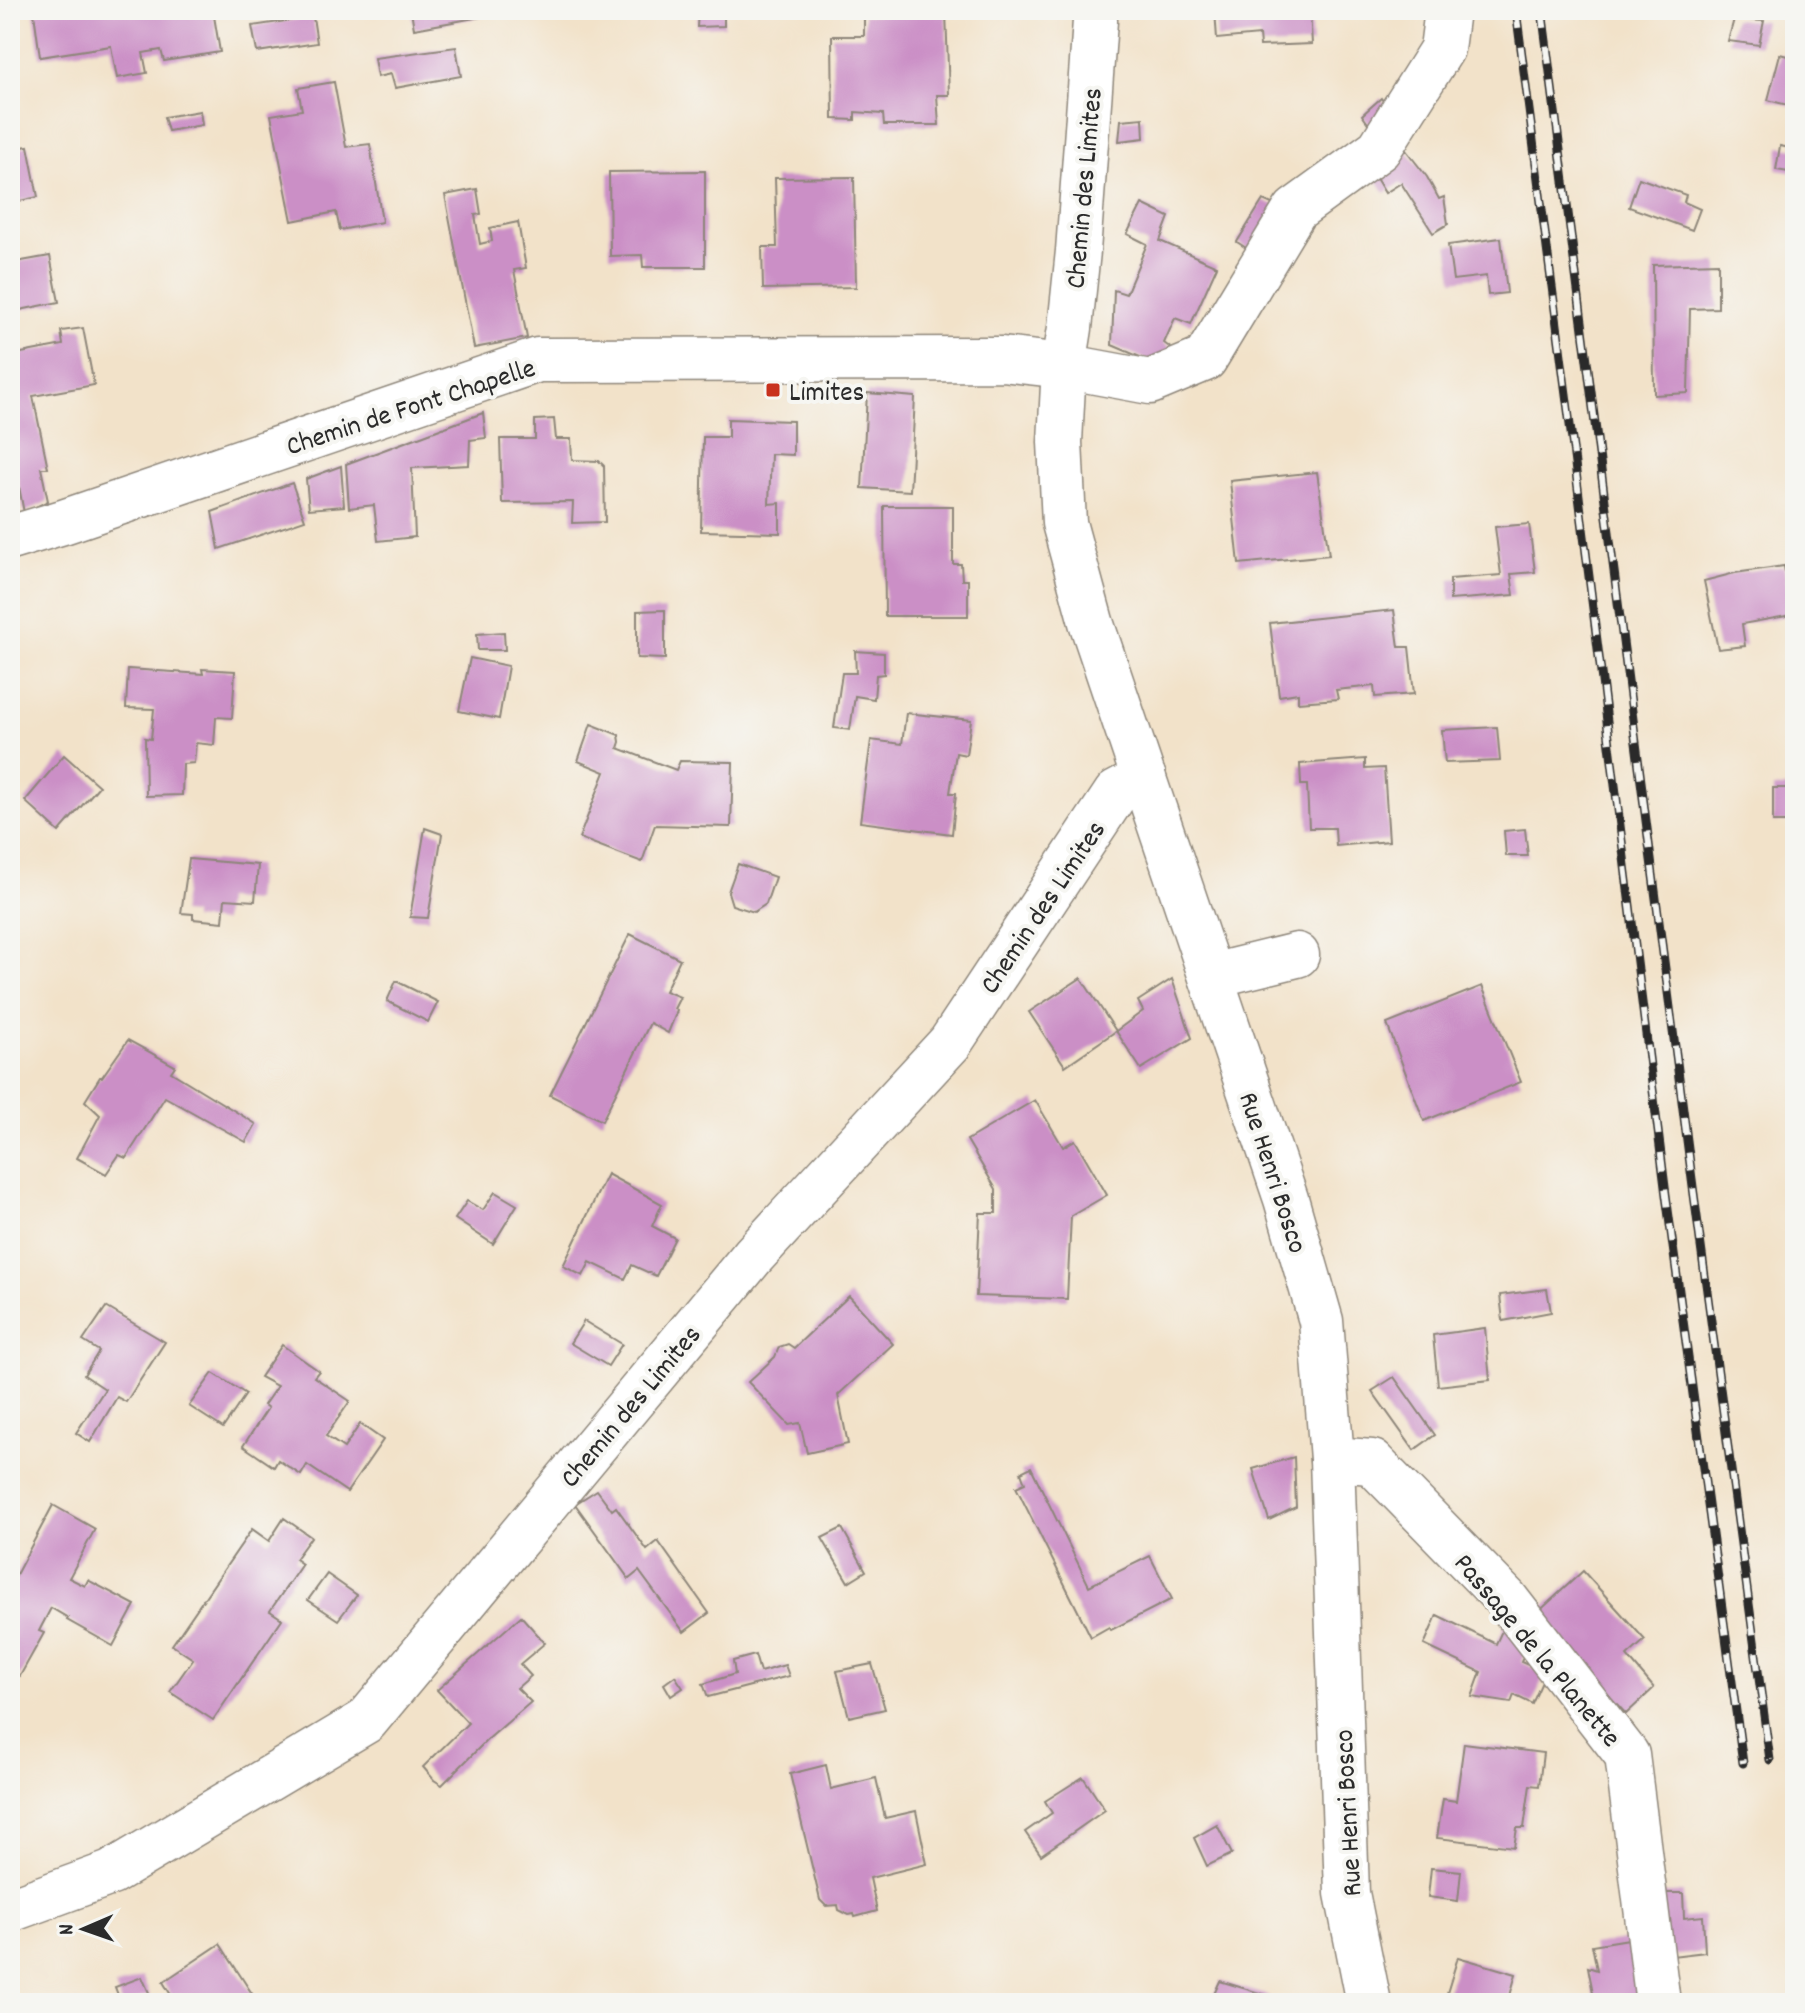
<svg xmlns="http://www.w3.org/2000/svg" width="1805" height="2013" font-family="Dekko,sans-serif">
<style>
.building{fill:#cb8fc6}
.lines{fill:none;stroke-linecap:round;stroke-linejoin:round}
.minor-casing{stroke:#8e867a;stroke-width:47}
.minor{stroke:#fff;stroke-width:44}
.rail-casing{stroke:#2b2b2b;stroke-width:9}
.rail{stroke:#f6f6f2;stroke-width:6;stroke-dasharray:18;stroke-linecap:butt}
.poi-dot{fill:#c8321e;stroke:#f6f6f2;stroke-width:3}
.labels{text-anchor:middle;stroke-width:8;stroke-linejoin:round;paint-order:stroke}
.street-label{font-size:28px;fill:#2b2b2b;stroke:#f6f6f2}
.poi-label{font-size:28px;fill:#2b2b2b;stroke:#f6f6f2;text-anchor:start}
</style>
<rect width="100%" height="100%" fill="#f6f6f2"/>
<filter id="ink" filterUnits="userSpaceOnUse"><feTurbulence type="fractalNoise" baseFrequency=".0125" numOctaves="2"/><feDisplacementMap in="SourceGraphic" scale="16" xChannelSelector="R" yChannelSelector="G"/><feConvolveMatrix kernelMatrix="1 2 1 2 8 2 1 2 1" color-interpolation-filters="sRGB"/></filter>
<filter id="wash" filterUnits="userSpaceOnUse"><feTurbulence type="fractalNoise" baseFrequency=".006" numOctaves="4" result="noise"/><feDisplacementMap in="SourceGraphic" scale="32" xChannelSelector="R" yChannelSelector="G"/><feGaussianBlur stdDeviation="1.8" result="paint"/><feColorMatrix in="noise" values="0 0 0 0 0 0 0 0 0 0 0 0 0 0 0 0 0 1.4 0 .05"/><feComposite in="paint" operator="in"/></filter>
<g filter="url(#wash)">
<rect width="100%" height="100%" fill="#f2e2c9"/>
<g id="blocks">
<g class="building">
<polygon points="52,10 213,10 220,52 164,61 161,50 143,53 147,73 117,78 111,46 40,57 34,13"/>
<polygon points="411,10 485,10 486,16 414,29"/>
<polygon points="714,10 724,10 724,26 697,27 698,12"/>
<polygon points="1215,10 1310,10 1312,44 1260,46 1259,35 1217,39"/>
<polygon points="946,12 949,95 937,95 939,125 884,125 883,114 855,112 855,120 833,119 832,36 864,36 864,15"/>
<polygon points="313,17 317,43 257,52 252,26"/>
<polygon points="1734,19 1764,21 1759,45 1728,41"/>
<polygon points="456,47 461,76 395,88 391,74 377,77 374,58"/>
<polygon points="1780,54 1795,58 1795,107 1768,100"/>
<polygon points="334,82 346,147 370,144 382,222 340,230 336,212 292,221 271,115 302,110 298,88"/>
<polygon points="1381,98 1390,111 1372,129 1362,115"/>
<polygon points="200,111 202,125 168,131 164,117"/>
<polygon points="1143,118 1144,138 1119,141 1121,120"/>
<polygon points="10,126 11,126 16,148 28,146 38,197 10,203"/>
<polygon points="1402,145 1427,177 1439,199 1444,197 1448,224 1433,233 1401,183 1385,193 1371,170"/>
<polygon points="1780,146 1795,149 1795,173 1776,170"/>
<polygon points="705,171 705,267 643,267 642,255 610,256 609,172"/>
<polygon points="854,177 856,287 763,289 762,247 777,247 775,178"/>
<polygon points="1639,178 1686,195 1684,202 1700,209 1692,230 1629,207"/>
<polygon points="477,189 481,214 475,215 480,244 492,241 490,228 518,222 526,268 514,270 527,338 474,348 445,195"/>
<polygon points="1263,200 1283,209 1257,255 1237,242"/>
<polygon points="1142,204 1169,217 1160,241 1217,266 1191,324 1175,318 1164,343 1181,356 1161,366 1112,345 1114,290 1126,294 1147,244 1127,234"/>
<polygon points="1501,238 1507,293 1488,295 1486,276 1453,280 1448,245"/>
<polygon points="50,256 59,302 10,312 10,263"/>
<polygon points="1718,263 1718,308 1690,309 1688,393 1654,395 1653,265"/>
<polygon points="10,328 11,328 16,354 63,345 61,331 83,328 94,385 33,396 48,468 41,468 48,501 24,513 10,439"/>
<polygon points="867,393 915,397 910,491 862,488"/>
<polygon points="483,413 486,438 470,440 469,465 412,468 415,537 378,541 374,505 349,508 346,464"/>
<polygon points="554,419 556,439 571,439 572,460 599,461 604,466 605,522 572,523 573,502 502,503 500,439 535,439 535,420"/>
<polygon points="728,419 793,421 793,455 771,454 769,504 780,503 780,533 701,531 703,437 728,437"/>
<polygon points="341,466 344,506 309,509 306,479"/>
<polygon points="1317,472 1329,555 1239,564 1230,481"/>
<polygon points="292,483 305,520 219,549 212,512"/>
<polygon points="884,506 953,506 953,564 961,564 962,580 968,580 968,616 885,616"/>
<polygon points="1529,524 1535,572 1511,574 1514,595 1450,600 1450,579 1501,575 1495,527"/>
<polygon points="1784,566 1792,615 1742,624 1745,646 1718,649 1704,581 1735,573"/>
<polygon points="665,610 665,659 637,658 637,611"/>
<polygon points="1394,610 1399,647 1409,647 1414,694 1375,697 1374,686 1336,690 1338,699 1298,702 1298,693 1279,696 1270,623"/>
<polygon points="504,632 505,650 478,650 477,634"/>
<polygon points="855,651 884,653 884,674 876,675 874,699 855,696 850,730 834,728 842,673 856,673"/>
<polygon points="470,658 508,666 499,719 459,711"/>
<polygon points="128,669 203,674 202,669 235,671 232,718 216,717 214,745 196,743 194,763 183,764 182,795 146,796 145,738 151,739 154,709 126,708"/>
<polygon points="906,713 971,720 966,755 956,753 950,793 956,793 952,834 860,822 871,740 902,744"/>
<polygon points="591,724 619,735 620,742 618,748 676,770 680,761 733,762 731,827 655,825 642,862 579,838 605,772 578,761"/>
<polygon points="1497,727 1500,761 1445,763 1442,730"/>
<polygon points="64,755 99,786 59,832 25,801"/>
<polygon points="1365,759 1365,769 1384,768 1389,841 1336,846 1335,828 1309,828 1307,785 1301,785 1300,764"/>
<rect x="1773" y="788" width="22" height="34"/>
<polygon points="425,828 442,834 428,918 410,917"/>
<polygon points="1525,829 1528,856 1506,856 1504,831"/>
<polygon points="189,859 258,865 255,901 225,899 223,922 193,919 193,914 181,913"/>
<polygon points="738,864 775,877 766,904 754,912 732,905 728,892"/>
<polygon points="630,934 680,959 665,991 680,997 674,1009 677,1011 668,1033 650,1023 602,1121 550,1095"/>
<polygon points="1081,978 1116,1031 1065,1066 1029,1012"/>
<polygon points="1172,979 1192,1038 1141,1069 1116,1031 1143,1011 1138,1001"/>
<polygon points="396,981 438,1002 428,1022 387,1001"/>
<polygon points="1482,986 1521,1082 1424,1121 1387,1024"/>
<polygon points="128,1040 175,1066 171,1072 256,1124 246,1142 165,1097 126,1158 119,1155 106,1174 77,1158 100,1115 85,1101 100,1077 102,1077"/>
<polygon points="1035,1100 1063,1147 1075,1140 1107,1195 1071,1216 1067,1299 976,1296 980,1213 996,1213 996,1189 967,1140"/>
<polygon points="607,1174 662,1204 652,1226 675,1238 656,1276 632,1265 625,1279 590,1262 583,1276 563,1266"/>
<polygon points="495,1192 517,1205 493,1244 455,1219 467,1201 483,1210"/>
<polygon points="1547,1289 1551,1312 1503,1321 1500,1295"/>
<polygon points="849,1296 893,1344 838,1395 848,1444 807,1453 800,1423 789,1425 748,1382 775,1357 779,1347 788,1344 794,1348"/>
<polygon points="106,1307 165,1342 126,1402 117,1397 90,1442 76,1433 105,1389 84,1375 99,1351 83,1341"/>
<polygon points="584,1321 622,1344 608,1366 570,1343"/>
<polygon points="1485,1328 1490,1380 1438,1386 1433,1335"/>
<polygon points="282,1345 319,1371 314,1377 350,1401 326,1436 344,1448 360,1424 383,1440 347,1492 307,1465 301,1475 278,1460 274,1467 243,1446 268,1408 264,1405 277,1386 260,1377"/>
<polygon points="213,1373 246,1394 223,1428 189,1406"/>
<polygon points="1394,1377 1435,1435 1414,1450 1372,1391"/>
<polygon points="1294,1457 1296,1507 1269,1520 1253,1469"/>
<polygon points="1031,1467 1089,1586 1150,1556 1172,1599 1111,1630 1109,1627 1091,1637 1016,1487 1025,1483 1021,1472"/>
<polygon points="597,1490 612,1510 616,1507 647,1550 658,1541 709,1613 684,1632 639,1571 629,1579 575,1504"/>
<polygon points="53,1505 95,1529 69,1578 85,1586 88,1580 135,1605 113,1646 67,1620 68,1618 51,1608 39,1631 44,1633 20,1676 10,1671 10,1586"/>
<polygon points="284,1518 311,1537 295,1559 302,1564 270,1611 282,1619 213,1720 170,1692 193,1659 172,1645 252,1529 269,1541"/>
<polygon points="842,1528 866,1571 848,1582 822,1538"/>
<polygon points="1583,1571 1645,1640 1627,1656 1654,1688 1626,1714 1535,1615"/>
<polygon points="327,1574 357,1595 338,1620 308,1600"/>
<polygon points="1437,1615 1496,1644 1509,1615 1530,1640 1521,1662 1546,1673 1532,1704 1514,1695 1511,1703 1472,1697 1481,1672 1424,1645"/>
<polygon points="521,1616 545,1643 520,1664 531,1676 517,1688 531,1702 486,1741 442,1785 434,1780 423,1767 468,1723 437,1690"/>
<polygon points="755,1655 760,1672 785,1665 789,1676 708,1697 703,1684 735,1674 733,1661"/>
<polygon points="872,1664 885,1709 849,1717 837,1671"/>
<polygon points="675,1676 683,1688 671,1696 664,1684"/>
<polygon points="1464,1743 1543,1753 1539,1786 1530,1785 1524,1828 1517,1828 1514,1847 1437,1838 1443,1799 1456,1801"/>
<polygon points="826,1765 831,1789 876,1778 885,1818 916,1811 927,1864 870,1878 877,1911 855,1917 854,1914 849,1915 839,1910 838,1905 826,1906 820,1900 790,1774"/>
<polygon points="1083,1777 1105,1810 1041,1855 1025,1832 1052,1813 1045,1801"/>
<polygon points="1217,1825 1232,1854 1207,1866 1194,1838"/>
<polygon points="1431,1868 1461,1871 1458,1901 1428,1897"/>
<polygon points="1660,1893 1683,1893 1684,1918 1703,1916 1705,1952 1664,1957"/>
<polygon points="1629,1939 1643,2000 1626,2003 1595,2003 1588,1967 1597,1970 1592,1945"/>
<polygon points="220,1944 258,2003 176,2003 163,1982"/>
<polygon points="1458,1957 1516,1974 1508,2003 1444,2003"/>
<polygon points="142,1977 150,1995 128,2003 121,2003 115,1987"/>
<polygon points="1220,1981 1269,1996 1267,2003 1210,2003"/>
</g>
</g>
</g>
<g filter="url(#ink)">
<use href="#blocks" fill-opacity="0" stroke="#8e867a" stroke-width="2"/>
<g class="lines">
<defs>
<g id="minor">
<polyline points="1094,10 1095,21 1078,251 1070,328 1064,366 1060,442 1064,523 1091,622 1286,1199 1321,1321 1332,1459 1347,1893 1369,2003"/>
<polyline points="10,538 63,522 538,360 1002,359 1064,366 1150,382 1205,359 1295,210 1379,149 1442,49 1447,10"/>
<polyline points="1211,976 1297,955"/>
<polyline points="1332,1459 1372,1462 1506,1599 1627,1755 1658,2003"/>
<polyline points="10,1910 111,1873 366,1721 753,1256 950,1043 1116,793 1144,778"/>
</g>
</defs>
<use href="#minor" class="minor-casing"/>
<use href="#minor" class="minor"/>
<defs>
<g id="rail">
<polyline points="1516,10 1573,448 1666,1195 1743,1763"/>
<polyline points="1542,10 1693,1187 1770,1760"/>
</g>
</defs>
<use href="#rail" class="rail-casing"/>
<use href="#rail" class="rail"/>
</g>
</g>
<rect class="poi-dot" x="765" y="382" width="16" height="16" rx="4"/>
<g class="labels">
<g class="street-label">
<text transform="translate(1082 188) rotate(-85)" y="10">Chemin des Limites</text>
<text transform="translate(410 405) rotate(-18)" y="10">Chemin de Font Chapelle</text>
<text transform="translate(1041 906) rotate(-56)" y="10">Chemin des Limites</text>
<text transform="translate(1275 1172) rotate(72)" y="10">Rue Henri Bosco</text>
<text transform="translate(629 1405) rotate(-50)" y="10">Chemin des Limites</text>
<text transform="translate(1539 1649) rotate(50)" y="10">Passage de la Planette</text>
<text transform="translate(1346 1813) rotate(-93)" y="10">Rue Henri Bosco</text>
</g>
<g class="poi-label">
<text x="789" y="400">Limites</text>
</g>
</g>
<rect width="1805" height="2013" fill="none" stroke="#f6f6f2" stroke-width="40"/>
<g transform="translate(84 1929) rotate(268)" stroke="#f6f6f2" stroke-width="6" paint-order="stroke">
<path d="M0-6L14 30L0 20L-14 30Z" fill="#2b2b2b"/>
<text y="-12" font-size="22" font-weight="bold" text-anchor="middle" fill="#2b2b2b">N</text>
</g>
</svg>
